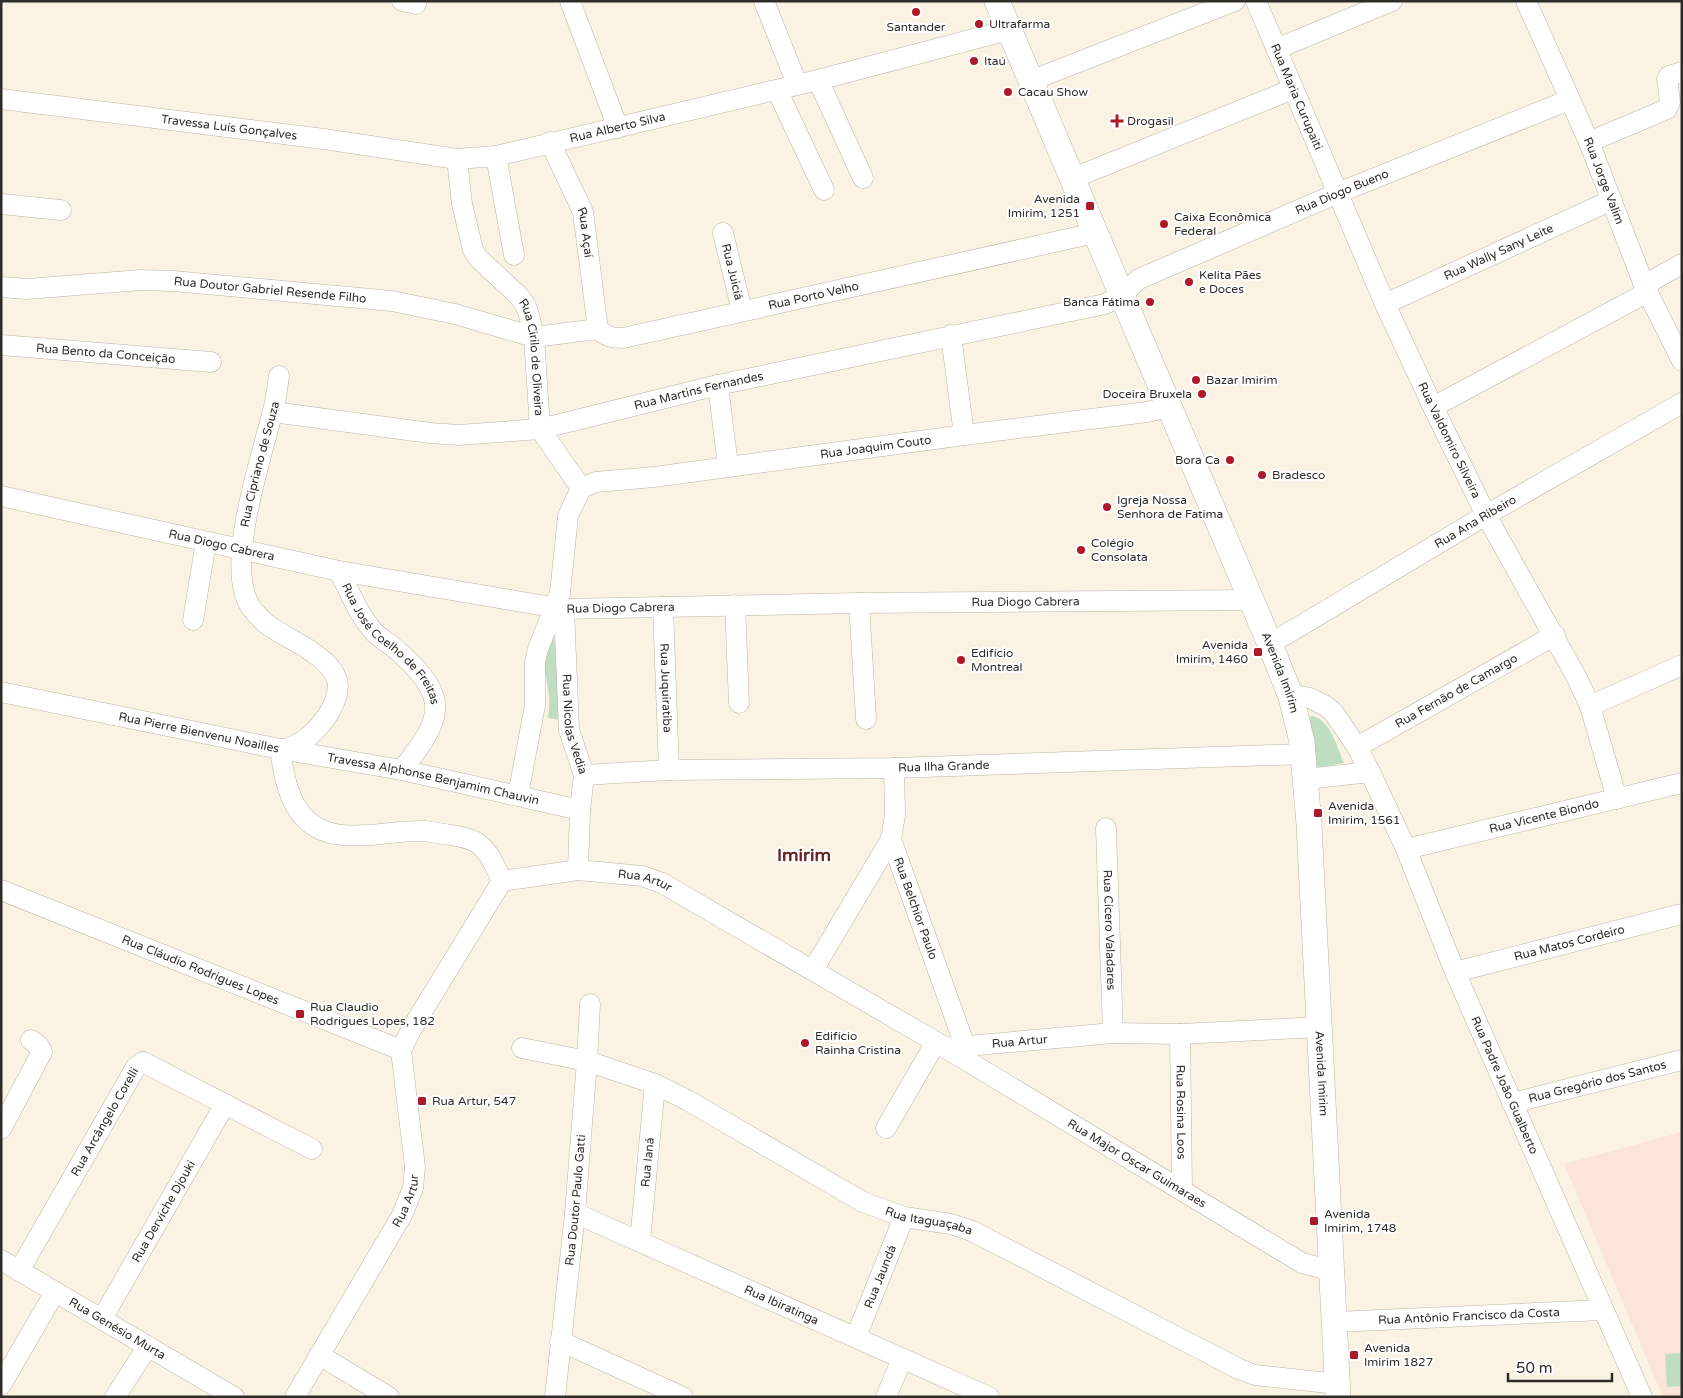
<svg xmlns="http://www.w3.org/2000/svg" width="1683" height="1398" font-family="'Varela Round',sans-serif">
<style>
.education{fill:#fce4d9}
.green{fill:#bfdec1}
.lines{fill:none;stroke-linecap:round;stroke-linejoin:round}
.minor-casing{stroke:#bab4a5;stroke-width:21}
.major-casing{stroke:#bab4a5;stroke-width:26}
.minor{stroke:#fff;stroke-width:20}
.major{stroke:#fff;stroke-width:25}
.poi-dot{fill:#ad192a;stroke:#fff;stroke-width:2}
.labels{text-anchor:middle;stroke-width:4;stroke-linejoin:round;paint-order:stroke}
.poi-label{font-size:12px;fill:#2f2d27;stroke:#fff;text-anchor:start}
.street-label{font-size:12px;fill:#2f2d27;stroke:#fff}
.district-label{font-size:18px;font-weight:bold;fill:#6a2426;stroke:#fff}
</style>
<rect width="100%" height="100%" fill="#faf3e3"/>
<polygon class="education" points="1682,1132 1682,1397 1663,1397 1564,1164"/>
<g class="green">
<path d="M 556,628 L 554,640 L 559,671 L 560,720 L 548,718 C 551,698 548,689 545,670 C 543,657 550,639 556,628 Z"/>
<path d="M 1312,716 C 1331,720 1337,747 1344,763 L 1310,769 L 1307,718 Z"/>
<polygon points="1682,1353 1682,1386 1667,1387 1665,1354"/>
</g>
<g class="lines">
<defs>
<g id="minor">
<polyline points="402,1 416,4"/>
<polyline points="570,1 618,128"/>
<polyline points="764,1 797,84"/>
<path id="s1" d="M 1256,1 L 1385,304 L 1433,407 L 1486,515 L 1577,678 L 1590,706 L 1617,799"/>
<path id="s2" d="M 1526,1 L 1589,142 L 1644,285 L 1682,361"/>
<polyline points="1276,49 1392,1"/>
<polyline points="818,80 863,178"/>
<polyline points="1030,81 1235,1"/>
<polyline points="777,90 824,190"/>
<path id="s3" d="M 1,99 L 324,139 L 457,159 L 496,156 L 818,80 L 1008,30"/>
<path id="s4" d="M 550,142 L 583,212 L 598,329"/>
<polyline points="1589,142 1667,109 1670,102 1667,79 1669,76 1682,72"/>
<polyline points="496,156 514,255"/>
<path id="s5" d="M 457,159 L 462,204 L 473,250 L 479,259 L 518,295 L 526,306 L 530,319 L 534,337 L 540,429 L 581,488 L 568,516 L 560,593 L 538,649 L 535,662 L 535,705 L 518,795"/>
<polyline points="1071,179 1293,89"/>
<polyline points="1,204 61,210"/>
<path id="s6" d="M 723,233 L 742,311"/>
<polyline points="1644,285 1682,264"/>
<path id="s7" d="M 1,287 L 27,289 L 141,280 L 173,281 L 392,301 L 455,314 L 534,337 L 598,329 C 606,337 613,338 623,338 L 1095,233"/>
<path id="s8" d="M 1385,304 L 1612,200"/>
<polyline points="951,335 964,435"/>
<path id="s9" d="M 1,345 L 211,362"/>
<polyline points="718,385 728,466"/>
<polyline points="1433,407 1648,292"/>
<path id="s10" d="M 273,412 L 430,433 L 459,435 L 540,429 L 718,385 L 1105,304 L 1121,296 L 1139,279 L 1338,193 L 1569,100"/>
<path id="s11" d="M 581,488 L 596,482 L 654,477 L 964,435 L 1147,412 L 1169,407"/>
<path id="s12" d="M 1,496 L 339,571 L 564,609 L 859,603 L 1251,600"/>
<path id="s13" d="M 339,571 C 350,592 359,617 376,634 C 384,641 393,646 400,653 C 453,700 440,721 402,770"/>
<polyline points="859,603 866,719"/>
<polyline points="735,605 739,703"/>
<path id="s14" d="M 663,607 L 669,770"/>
<path id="s15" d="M 564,609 L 569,730 L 584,775 L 580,810 L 578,870"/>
<polyline points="193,620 206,542"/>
<path id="s16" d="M 1270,644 L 1486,515 L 1682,403"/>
<path id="s17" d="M 1,692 L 280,749 C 305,751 344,705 337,680 C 329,653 282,638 263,621 C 257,615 250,608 247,600 C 228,557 261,459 272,414 C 276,402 277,389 279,376"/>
<path id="s18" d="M 1291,697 L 1300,696 L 1310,698 L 1326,706 L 1334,713 L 1357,747 L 1370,772 L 1406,849 L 1455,972 L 1642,1397"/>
<polyline points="1590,706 1682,665"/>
<path id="s19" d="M 1357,747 L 1555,635"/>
<path d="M 280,749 C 283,769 286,791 297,808 C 324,853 383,829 425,831 C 431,832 438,833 444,834 C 456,836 470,837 480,845 C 491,854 496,869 502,881"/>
<path id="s20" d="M 286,750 L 402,770 L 580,810"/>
<path id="s21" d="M 894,768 L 895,815 L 891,839 L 965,1046"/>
<path id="s22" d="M 584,775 L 669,770 L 894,768 L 1304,754"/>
<polyline points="1306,779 1370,772"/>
<path id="s23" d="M 1106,828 L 1113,1033"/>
<path id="s24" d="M 1406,849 L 1682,783"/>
<path id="s25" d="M 1,890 L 401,1050"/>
<polyline points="813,970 891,839"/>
<path id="s26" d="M 1455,972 L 1682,914"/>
<path id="s27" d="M 1180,1034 L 1182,1190"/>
<path id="s28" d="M 522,1048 L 587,1061 L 655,1084 L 687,1100 L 863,1202 L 904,1217 L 951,1224 L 972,1231 L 1239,1369 L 1255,1375 L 1338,1384"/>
<path id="s29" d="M 945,1048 L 1113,1033 L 1180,1034 L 1320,1027"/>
<path id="s30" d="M 1512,1103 L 1682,1060"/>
<polyline points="886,1128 936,1042"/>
<polyline points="1,1129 42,1052 39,1046 31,1040"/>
<path id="s31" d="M 575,1213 L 989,1397"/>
<path id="s32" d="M 640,1241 L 655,1084"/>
<path id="s33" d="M 1,1260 L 234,1397"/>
<path id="s34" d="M 19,1271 L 136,1067 L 143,1062 L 312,1149"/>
<path id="s35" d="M 102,1319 L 225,1104"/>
<path id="s36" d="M 1335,1322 L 1603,1310"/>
<path id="s37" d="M 856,1337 L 904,1217"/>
<polyline points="560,1341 683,1397"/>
<polyline points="319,1355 389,1397"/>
<polyline points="1,1385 55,1292"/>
<polyline points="115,1397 148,1346"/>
<path id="s38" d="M 295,1397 L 402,1215 L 413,1188 L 415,1167 L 401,1050 L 412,1028 L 502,881 L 578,870 L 642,876 L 662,883 L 936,1042 L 1302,1263 L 1333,1271"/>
<path id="s39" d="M 555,1397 L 575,1213 L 587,1061 L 590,1004"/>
<polyline points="886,1397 902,1359"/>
</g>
<g id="major">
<path id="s40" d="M 997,1 L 1270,644 L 1291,697 L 1302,742 L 1309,824 L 1338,1397"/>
</g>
</defs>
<use href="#minor" class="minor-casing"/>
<use href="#major" class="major-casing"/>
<use href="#minor" class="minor"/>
<use href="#major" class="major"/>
</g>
<g class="poi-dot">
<circle cx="916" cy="12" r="5"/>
<circle cx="979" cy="24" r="5"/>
<circle cx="974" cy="61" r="5"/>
<circle cx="1008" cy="92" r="5"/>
<path d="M1114.5 113.5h5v5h5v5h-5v5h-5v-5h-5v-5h5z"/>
<rect x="1085" y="201" width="10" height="10" rx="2.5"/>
<circle cx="1164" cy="224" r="5"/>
<circle cx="1189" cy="282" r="5"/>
<circle cx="1150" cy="302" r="5"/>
<circle cx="1196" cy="380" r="5"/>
<circle cx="1202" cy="394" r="5"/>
<circle cx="1230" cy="460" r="5"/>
<circle cx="1262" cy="475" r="5"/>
<circle cx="1107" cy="507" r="5"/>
<circle cx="1081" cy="550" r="5"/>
<rect x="1253" y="647" width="10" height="10" rx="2.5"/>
<circle cx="961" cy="660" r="5"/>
<rect x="1313" y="808" width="10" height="10" rx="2.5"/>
<rect x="295" y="1009" width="10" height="10" rx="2.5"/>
<circle cx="805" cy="1043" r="5"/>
<rect x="417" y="1096" width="10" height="10" rx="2.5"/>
<rect x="1309" y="1216" width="10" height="10" rx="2.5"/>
<rect x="1349" y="1350" width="10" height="10" rx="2.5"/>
</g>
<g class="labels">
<g class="poi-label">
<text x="989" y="28">Ultrafarma</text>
<text x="916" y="31" text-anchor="middle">Santander</text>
<text x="984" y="65">Itaú</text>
<text x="1018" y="96">Cacau Show</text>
<text x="1127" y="125">Drogasil</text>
<text x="1080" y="203" text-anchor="end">Avenida<tspan x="1080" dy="14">Imirim, 1251</tspan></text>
<text x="1174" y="221">Caixa Econômica<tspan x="1174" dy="14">Federal</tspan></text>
<text x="1199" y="279">Kelita Pães<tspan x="1199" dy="14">e Doces</tspan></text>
<text x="1140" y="306" text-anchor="end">Banca Fátima</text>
<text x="1206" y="384">Bazar Imirim</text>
<text x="1192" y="398" text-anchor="end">Doceira Bruxela</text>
<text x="1220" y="464" text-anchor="end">Bora Ca</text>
<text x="1272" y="479">Bradesco</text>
<text x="1117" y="504">Igreja Nossa<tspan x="1117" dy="14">Senhora de Fatima</tspan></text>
<text x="1091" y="547">Colégio<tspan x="1091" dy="14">Consolata</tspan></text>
<text x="1248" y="649" text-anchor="end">Avenida<tspan x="1248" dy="14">Imirim, 1460</tspan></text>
<text x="971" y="657">Edifício<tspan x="971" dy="14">Montreal</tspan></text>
<text x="1328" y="810">Avenida<tspan x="1328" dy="14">Imirim, 1561</tspan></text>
<text x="310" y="1011">Rua Claudio<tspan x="310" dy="14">Rodrigues Lopes, 182</tspan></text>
<text x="815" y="1040">Edifício<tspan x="815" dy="14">Rainha Cristina</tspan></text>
<text x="432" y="1105">Rua Artur, 547</text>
<text x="1324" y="1218">Avenida<tspan x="1324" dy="14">Imirim, 1748</tspan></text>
<text x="1364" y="1352">Avenida<tspan x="1364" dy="14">Imirim 1827</tspan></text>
</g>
<g class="street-label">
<text dy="4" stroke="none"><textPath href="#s1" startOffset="104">Rua Maria Curupaiti</textPath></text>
<text dy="4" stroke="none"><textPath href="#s3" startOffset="230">Travessa Luís Gonçalves</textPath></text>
<text dy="4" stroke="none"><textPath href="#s3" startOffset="624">Rua Alberto Silva</textPath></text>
<text dy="4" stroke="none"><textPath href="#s2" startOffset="196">Rua Jorge Valim</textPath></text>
<text dy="4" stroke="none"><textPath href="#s10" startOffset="1111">Rua Diogo Bueno</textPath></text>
<text dy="4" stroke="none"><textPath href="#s4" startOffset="98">Rua Açaí</textPath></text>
<text dy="4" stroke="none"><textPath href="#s8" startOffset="125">Rua Wally Sany Leite</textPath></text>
<text dy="4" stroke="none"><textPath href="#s6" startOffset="40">Rua Juiciá</textPath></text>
<text dy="4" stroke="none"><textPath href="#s7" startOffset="270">Rua Doutor Gabriel Resende Filho</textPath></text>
<text dy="4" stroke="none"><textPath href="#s7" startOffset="826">Rua Porto Velho</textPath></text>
<text dy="4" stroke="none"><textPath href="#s9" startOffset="105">Rua Bento da Conceição</textPath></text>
<text dy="4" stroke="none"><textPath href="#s5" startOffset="222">Rua Cirilo de Oliveira</textPath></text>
<text dy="4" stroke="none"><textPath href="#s10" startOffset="432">Rua Martins Fernandes</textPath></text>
<text dy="4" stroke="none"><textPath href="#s1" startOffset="480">Rua Valdomiro Silveira</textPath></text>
<text dy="4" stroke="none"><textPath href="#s11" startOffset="298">Rua Joaquim Couto</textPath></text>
<text dy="4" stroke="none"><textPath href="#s17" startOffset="644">Rua Cipriano de Souza</textPath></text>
<text dy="4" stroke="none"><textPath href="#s16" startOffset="239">Rua Ana Ribeiro</textPath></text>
<text dy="4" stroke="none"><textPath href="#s12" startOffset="226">Rua Diogo Cabrera</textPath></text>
<text dy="4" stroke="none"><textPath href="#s12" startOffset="1036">Rua Diogo Cabrera</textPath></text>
<text dy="4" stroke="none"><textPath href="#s12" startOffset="631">Rua Diogo Cabrera</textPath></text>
<text dy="4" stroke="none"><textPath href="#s13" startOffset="91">Rua José Coelho de Freitas</textPath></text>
<text dy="4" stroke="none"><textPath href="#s40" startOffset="729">Avenida Imirim</textPath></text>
<text dy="4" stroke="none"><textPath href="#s14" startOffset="81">Rua Juquiratiba</textPath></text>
<text dy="4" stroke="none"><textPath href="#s19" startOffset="114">Rua Fernão de Camargo</textPath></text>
<text dy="4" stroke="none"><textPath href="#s15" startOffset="116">Rua Nicolas Vedia</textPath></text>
<text dy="4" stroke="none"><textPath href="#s17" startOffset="202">Rua Pierre Bienvenu Noailles</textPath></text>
<text dy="4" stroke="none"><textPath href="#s22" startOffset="360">Rua Ilha Grande</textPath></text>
<text dy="4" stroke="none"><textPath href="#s20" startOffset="150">Travessa Alphonse Benjamim Chauvin</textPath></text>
<text dy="4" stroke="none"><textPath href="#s24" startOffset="142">Rua Vicente Biondo</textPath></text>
<text dy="4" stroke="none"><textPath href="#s38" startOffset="721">Rua Artur</textPath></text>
<text dy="4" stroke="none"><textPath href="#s21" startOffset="145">Rua Belchior Paulo</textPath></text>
<text dy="4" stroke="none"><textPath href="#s23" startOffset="102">Rua Cícero Valadares</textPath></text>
<text dy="4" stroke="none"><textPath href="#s26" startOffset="118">Rua Matos Cordeiro</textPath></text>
<text dy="4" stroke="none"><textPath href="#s25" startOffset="215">Rua Cláudio Rodrigues Lopes</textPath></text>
<text dy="4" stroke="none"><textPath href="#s29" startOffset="75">Rua Artur</textPath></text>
<text dy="4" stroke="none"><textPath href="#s40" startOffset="1134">Avenida Imirim</textPath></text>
<text dy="4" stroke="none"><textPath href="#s30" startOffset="88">Rua Gregório dos Santos</textPath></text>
<text dy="4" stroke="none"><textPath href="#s18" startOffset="458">Rua Padre João Gualberto</textPath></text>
<text dy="4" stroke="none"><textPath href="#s27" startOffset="78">Rua Rosina Loos</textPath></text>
<text dy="4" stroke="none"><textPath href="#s34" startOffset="172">Rua Arcângelo Corelli</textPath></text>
<text dy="4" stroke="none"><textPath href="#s32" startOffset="79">Rua Ianá</textPath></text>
<text dy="4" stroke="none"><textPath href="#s38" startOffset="1290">Rua Major Oscar Guimaraes</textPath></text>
<text dy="4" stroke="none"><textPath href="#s38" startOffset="226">Rua Artur</textPath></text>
<text dy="4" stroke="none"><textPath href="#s39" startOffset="198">Rua Doutor Paulo Gatti</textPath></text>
<text dy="4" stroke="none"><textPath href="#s35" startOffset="124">Rua Derviche Djouki</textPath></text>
<text dy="4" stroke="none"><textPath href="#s28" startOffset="446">Rua Itaguaçaba</textPath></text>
<text dy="4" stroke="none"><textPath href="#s37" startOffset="65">Rua Jaundá</textPath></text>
<text dy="4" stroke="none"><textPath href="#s31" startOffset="226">Rua Ibiratinga</textPath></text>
<text dy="4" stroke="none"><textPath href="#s36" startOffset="134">Rua Antônio Francisco da Costa</textPath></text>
<text dy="4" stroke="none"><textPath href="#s33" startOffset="135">Rua Genésio Murta</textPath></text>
</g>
<g class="district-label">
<text x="804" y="861">Imirim</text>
</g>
</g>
<rect width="1683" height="1398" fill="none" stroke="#2f2d27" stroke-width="5"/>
<path d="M1508 1373v8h104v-8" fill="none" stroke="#2f2d27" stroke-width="2.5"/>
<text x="1516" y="1373" font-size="15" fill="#2f2d27" stroke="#ffffff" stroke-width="4" paint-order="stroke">50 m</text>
</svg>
